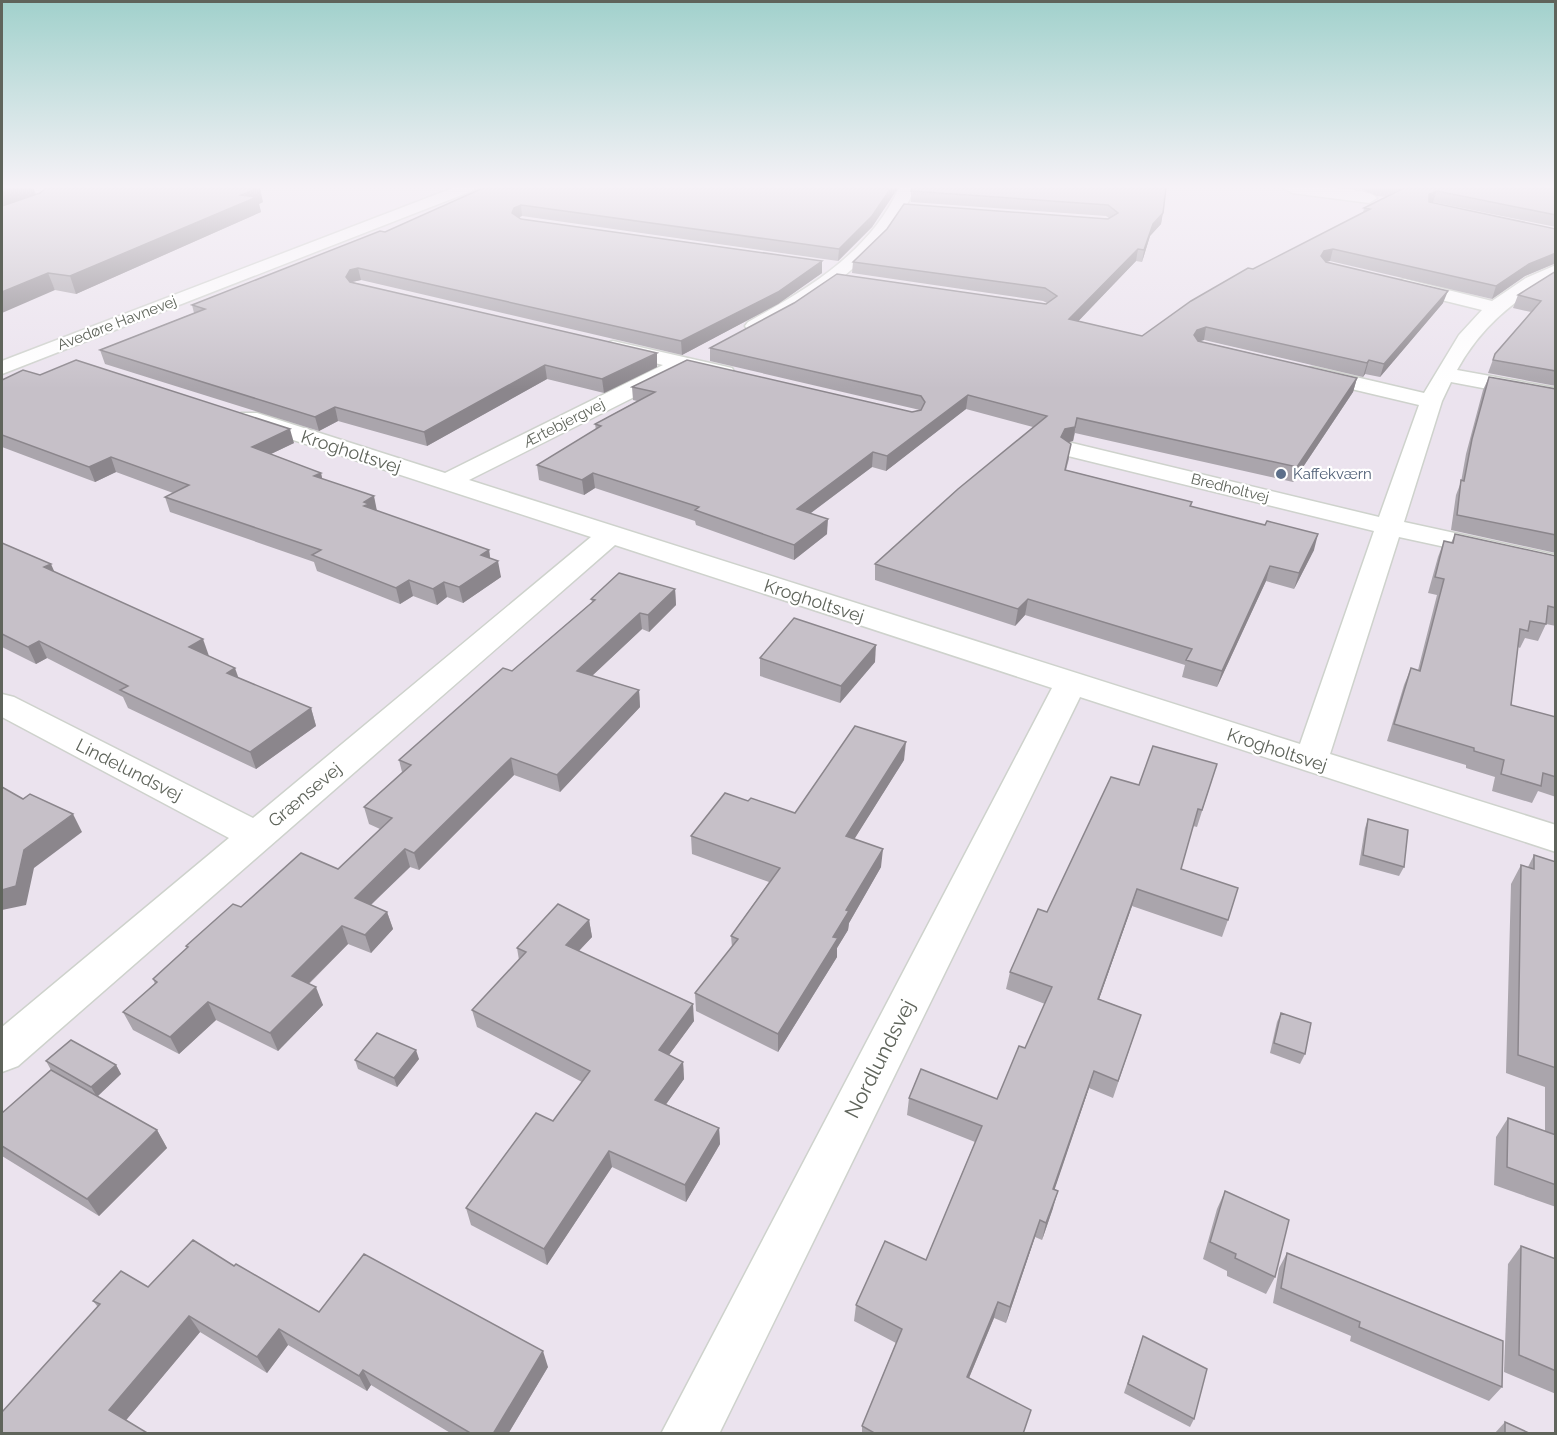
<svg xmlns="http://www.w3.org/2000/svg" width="1557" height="1435" font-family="Raleway,sans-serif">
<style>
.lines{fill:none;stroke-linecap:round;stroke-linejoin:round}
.minor-casing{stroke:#ced2cc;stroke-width:3}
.minor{fill:#fff;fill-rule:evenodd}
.wall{fill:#aaa5ac}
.shaded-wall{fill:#8b868c}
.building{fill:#c6c0c8;stroke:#8b868c;stroke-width:1.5}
.service-dot{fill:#5c6f8a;stroke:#fff;stroke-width:2}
.labels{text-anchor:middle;stroke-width:4.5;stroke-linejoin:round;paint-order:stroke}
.far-street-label{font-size:15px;fill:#5f645b;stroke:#fff}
.far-service-label{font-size:15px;fill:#4e5e75;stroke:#fff;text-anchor:start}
.street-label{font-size:18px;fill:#5f645b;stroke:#fff}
.near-street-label{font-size:21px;fill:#5f645b;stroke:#fff}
</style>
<rect width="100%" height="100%" fill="#ebe3ee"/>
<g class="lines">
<defs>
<g id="minor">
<polygon points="453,188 475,188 472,191 2,374 2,361"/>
<path d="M 899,188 L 915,188 C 907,205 899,222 887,236 C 867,259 777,337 748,330 L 745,326 L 748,322 C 808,289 870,252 899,188 Z"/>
<path d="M 1284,188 C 1302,188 1366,185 1377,198 L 1369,203 L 1292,193 Z"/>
<path d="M 1556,265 L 1556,277 C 1513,300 1480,328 1457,370 L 1556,388 L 1556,402 L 1451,382 L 1442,401 L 1404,522 L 1556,555 L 1556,571 L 1399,537 L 1330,754 L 1556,825 L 1556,852 L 1080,697 L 719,1434 L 661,1434 L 1052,688 L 615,545 L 18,1066 L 2,1072 L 2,1027 L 229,838 L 2,717 L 2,694 L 14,697 L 253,818 L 591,537 L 241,423 L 238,418 L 241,413 L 257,413 L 445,473 L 663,365 L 606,351 L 603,347 L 606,343 L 613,341 L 732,368 L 735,373 L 732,378 L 724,379 L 682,370 L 680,374 L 469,480 L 1300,744 L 1374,531 L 1064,455 L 1060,450 L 1064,445 L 1072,443 L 1379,517 L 1419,405 L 1305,378 L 1302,373 L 1305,368 L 1313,367 L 1424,393 L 1459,335 L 1482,310 L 1397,289 L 1395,285 L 1397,281 L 1404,279 L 1492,301 L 1526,278 Z"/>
</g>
</defs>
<use href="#minor" class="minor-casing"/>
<use href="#minor" class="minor"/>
</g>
<g class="wall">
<polygon points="2,188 33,188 36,194 32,196 263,202 259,204 261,212 76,294 55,290"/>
<polygon points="483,188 898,188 872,227 838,261 522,216 519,217 521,219 822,261 822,273 778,304 682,355 361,280 352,282 657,367 604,393 547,379 427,446 338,421 319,431 105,364 100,350 194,313 192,305 385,232"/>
<polygon points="1166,188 1161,224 1150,236 1142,262 1136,261 1078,321 1142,336 1253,269 1363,213 1364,208 1387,197 1377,196 1361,189 1350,188 1556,188 1556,227 1433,202 1431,203 1556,229 1556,263 1525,276 1492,299 1330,261 1325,262 1443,303 1380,377 1365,374 1363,377 1204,340 1199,341 1357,378 1353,392 1293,482 1075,433 1073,441 1068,442 1069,459 1066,470 1192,502 1191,506 1314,550 1294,589 1266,581 1217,687 1182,677 1185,665 1025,615 1015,626 875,580 875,564 1033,427 966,409 886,471 872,467 811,513 827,534 794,560 696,525 695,521 595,488 584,495 539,480 537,465 596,430 595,424 637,401 633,400 632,387 912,412 920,410 710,361 710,348 1046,304 1047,303 1043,301 852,273 853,262 1109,218 1106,216 911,202 911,191"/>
<polygon points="1556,271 1556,386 1488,373 1495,354 1531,312 1513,308 1518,295"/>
<polygon points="1489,377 1556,389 1556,553 1451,530 1456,495 1461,482 1466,454 1483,390"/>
<polygon points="2,380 294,443 271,454 321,473 322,479 377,511 489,550 490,558 501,577 463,603 447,597 437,605 413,596 400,604 317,571 314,562 170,512 165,497 173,493 116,472 95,482 2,447"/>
<polygon points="1455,534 1556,556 1556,626 1546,624 1538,641 1525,638 1520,648 1518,647 1511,705 1556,717 1556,797 1538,791 1532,803 1492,791 1495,777 1466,768 1466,765 1387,741 1404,685 1411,668 1418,670 1437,595 1428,593 1438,557 1444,541 1451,543"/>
<polygon points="2,543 209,656 239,678 311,708 316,726 256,769 128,708 123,697 47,658 36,664 2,647"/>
<polygon points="675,589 676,605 649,632 642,629 592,676 639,690 640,707 560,792 514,775 419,870 410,867 371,905 387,912 393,929 371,953 348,944 309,984 323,1005 278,1051 216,1020 179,1054 133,1030 123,1012 155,984 153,979 187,948 186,946 241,907 338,869 380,829 369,824 364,807 402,772 399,760 512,671 592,602 591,599"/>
<polygon points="760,658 875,662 840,703 760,676"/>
<polygon points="904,760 854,839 881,867 849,923 848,930 837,948 837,957 778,1052 696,1011 695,993 732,947 731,936 769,882 692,854 691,836 748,801 795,813"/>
<polygon points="1217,764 1197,827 1193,826 1181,869 1228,920 1222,937 1132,906 1099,999 1141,1015 1113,1098 1089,1088 1054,1190 1053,1208 1042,1240 1035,1237 1006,1323 994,1318 969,1378 1023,1434 862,1434 862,1426 896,1343 854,1321 856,1305 926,1260 975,1142 907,1115 909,1098 997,1099 1025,1048 1045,1004 1006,989 1010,972 1047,912 1139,785"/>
<polygon points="1368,819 1404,867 1399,876 1359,865 1365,828"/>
<polygon points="1534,855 1556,862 1556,1207 1494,1185 1496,1137 1508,1118 1545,1131 1545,1087 1506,1073 1511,884 1521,865 1528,867"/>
<polygon points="589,920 592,937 579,951 694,1021 669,1055 683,1062 684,1079 666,1104 719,1128 720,1144 686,1202 612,1167 547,1265 471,1225 466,1208 553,1121 582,1082 477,1027 472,1010 519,960 517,948"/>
<polygon points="1281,1013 1305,1054 1300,1064 1270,1053 1277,1022"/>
<polygon points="419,1059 397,1087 358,1069 355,1060"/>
<polygon points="46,1061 116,1065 121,1074 97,1096 157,1130 167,1148 99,1216 2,1156 2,1113 51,1070"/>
<polygon points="1225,1191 1275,1277 1266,1294 1227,1276 1227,1271 1203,1259 1217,1209"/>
<polygon points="1521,1246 1556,1259 1556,1394 1504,1372 1508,1264"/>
<polygon points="1287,1253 1502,1387 1489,1401 1350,1341 1351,1336 1273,1303 1279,1268"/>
<polygon points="234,1266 319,1312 548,1367 508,1434 452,1434 371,1385 367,1391 288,1345 267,1373 200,1332 126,1420 2,1434 98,1307 93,1301"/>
<polygon points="1143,1336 1194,1419 1190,1427 1124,1393"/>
<polygon points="1505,1422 1531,1434 1494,1434"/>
</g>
<g class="shaded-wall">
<polygon points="10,188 33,188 36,194 2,210 2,192"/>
<polygon points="257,188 260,188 263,202 259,204 261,212 76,294 70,276 241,195"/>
<polygon points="891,188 898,188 872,227 838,261 839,249"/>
<polygon points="1437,191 1433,202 1425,205 1429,194"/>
<polygon points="521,205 522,216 515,219 512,213 514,208"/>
<polygon points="1163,213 1161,224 1150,236 1142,262 1144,250 1153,224"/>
<polygon points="1138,249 1136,261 1068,332 1069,319"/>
<polygon points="1333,249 1330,261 1321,263 1321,256 1324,251"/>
<polygon points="1556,253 1556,263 1525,276 1492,299 1496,286 1529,264"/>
<polygon points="822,261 822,273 778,304 682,355 681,341"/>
<polygon points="358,268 361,280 352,282 349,289 346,277 350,270"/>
<polygon points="48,273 55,290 2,313 2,292"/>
<polygon points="1448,291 1443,303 1380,377 1384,364"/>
<polygon points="1206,327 1204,340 1194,343 1194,335 1197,330"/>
<polygon points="657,353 657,367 604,393 602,379"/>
<polygon points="1369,360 1365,374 1363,377 1367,363"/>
<polygon points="545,365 547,379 427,446 424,432"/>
<polygon points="1357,378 1353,392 1293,482 1297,467"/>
<polygon points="968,395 966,409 886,471 887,456"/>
<polygon points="335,407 338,421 319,431 315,417"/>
<polygon points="1077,418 1073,441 1062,444 1061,437 1065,429"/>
<polygon points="290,429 294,443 256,461 252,447"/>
<polygon points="873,452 872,467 796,524 797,509"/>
<polygon points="111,457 116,472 95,482 89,467"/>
<polygon points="321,473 324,488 314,476"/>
<polygon points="593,473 595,488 584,495 582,480"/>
<polygon points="374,496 377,511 368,522 364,502"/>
<polygon points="828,519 827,534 794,560 794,545"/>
<polygon points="1318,534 1314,550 1294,589 1299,573"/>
<polygon points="489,550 491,565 498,561 501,577 463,603 459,587 481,555"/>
<polygon points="51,564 58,580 44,567"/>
<polygon points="1270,566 1266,581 1217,687 1222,671"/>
<polygon points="409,580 413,596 400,604 396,588"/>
<polygon points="444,582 447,597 437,605 433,589"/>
<polygon points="675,589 676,605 649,632 648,615"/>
<polygon points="1028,599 1025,615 1015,626 1018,609"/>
<polygon points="640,613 642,629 579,688 577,671"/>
<polygon points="203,639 209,656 189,647"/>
<polygon points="39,641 47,658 36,664 28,647"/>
<polygon points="876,645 875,662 840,703 841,686"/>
<polygon points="235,668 241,685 227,673"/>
<polygon points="639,690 640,707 560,792 557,775"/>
<polygon points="311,708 316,726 256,769 250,752"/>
<polygon points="906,742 904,760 845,854 846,836"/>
<polygon points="511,758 514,775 419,870 414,853"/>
<polygon points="73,814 82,832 34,868 26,905 2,910 2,890 24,850"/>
<polygon points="405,849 410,867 360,915 355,898"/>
<polygon points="883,849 881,867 849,923 848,930 837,948 837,957 778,1052 778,1034 846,910"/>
<polygon points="1137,889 1132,906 1093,1016 1098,999"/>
<polygon points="387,912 393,929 371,953 365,935"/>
<polygon points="589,920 592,937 568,962 566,945"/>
<polygon points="342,926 348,944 299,993 292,976"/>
<polygon points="316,987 323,1005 278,1051 270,1033"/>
<polygon points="208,1002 216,1020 179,1054 170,1037"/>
<polygon points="693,1004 694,1021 660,1067 659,1050"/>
<polygon points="416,1050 419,1059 397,1087 394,1078"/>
<polygon points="683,1062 684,1079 657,1117 655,1100"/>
<polygon points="116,1065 121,1074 97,1097 91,1087"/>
<polygon points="1094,1071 1089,1088 1049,1206 1053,1189"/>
<polygon points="719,1128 720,1144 686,1202 685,1185"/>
<polygon points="157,1130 167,1148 99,1216 87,1199"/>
<polygon points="609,1151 612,1167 547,1265 544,1249"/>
<polygon points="1058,1191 1053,1208 1042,1240 1046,1223"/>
<polygon points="1040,1220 1035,1237 1006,1323 1010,1307"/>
<polygon points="998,1302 994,1318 963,1392 967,1377"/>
<polygon points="189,1316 200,1332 122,1425 109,1410"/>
<polygon points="279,1329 288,1345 267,1373 257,1357"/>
<polygon points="543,1351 548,1367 508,1434 493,1434"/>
<polygon points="363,1370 371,1385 367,1391 359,1376"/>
</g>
<g class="building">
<polygon points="2,188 10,188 2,192"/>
<polygon points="46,188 257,188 241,195 257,197 70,276 48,273 2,292 2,206 40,193"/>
<polygon points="483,188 891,188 872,216 839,249 521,205 514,208 512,213 521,219 822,261 778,292 681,341 358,268 350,270 346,277 350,282 657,353 602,379 545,365 424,432 335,407 315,417 100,350 205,309 192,305 380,231 385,232"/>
<polygon points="912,188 1166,188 1163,213 1153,224 1144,250 1138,249 1069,319 1142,336 1191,301 1248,268 1253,269 1370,209 1364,208 1404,188 1556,188 1556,215 1437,191 1429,194 1429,202 1556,229 1556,253 1529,264 1496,286 1333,249 1324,251 1321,256 1326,262 1448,291 1384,364 1369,360 1367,363 1206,327 1197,330 1194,335 1198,341 1357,378 1297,467 1077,418 1075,427 1065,429 1061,437 1071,444 1065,470 1192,502 1190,506 1265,525 1267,521 1318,534 1299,573 1270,566 1222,671 1186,660 1192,649 1028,599 1018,609 875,564 958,489 1047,416 968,395 887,456 873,452 797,509 828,519 794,545 695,510 699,507 593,473 582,480 537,465 601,426 595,424 655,392 632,387 687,360 912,412 921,410 925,402 921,396 710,348 794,303 837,274 1046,304 1057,296 1045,288 853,262 887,229 904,204 1108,219 1118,213 1108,205 911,191"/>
<polygon points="1556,271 1556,371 1493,360 1495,354 1541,301 1518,295"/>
<polygon points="76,360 290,429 252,447 321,473 314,476 374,496 364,502 369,504 364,506 489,550 481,555 498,561 459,587 444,582 433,589 409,580 396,588 312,555 321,550 165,497 189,485 111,457 89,467 2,435 2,380 23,370 40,375"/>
<polygon points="1489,377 1556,389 1556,535 1457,515 1461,480 1464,481 1472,439"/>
<polygon points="1455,534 1556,556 1556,608 1548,606 1546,624 1530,621 1528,631 1520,629 1511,705 1556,717 1556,777 1543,773 1541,786 1501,774 1504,760 1474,751 1474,748 1394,724 1411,668 1420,671 1444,579 1435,577 1444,541 1453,543"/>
<polygon points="2,543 51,564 44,567 203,639 189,647 235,668 227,673 311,708 250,752 120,690 128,686 39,641 28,647 2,634"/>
<polygon points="619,573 675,589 648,615 640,613 577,671 639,690 557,775 511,758 414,853 405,849 355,898 387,912 365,935 342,926 292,976 316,987 270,1033 208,1002 170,1037 123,1012 157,982 153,979 188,947 186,946 233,904 241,907 301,853 338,869 392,818 364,807 411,765 399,760 503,668 512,671 595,600 591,599"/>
<polygon points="794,618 876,645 841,686 760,658"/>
<polygon points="855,726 906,742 846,836 883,849 846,910 849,911 833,937 838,938 778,1034 695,993 738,939 731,936 780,868 691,836 725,793 748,801 751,798 795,813"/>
<polygon points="1153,746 1217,764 1202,810 1198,809 1181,869 1238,888 1228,920 1137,889 1098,999 1141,1015 1118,1081 1094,1071 1053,1189 1058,1191 1046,1223 1040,1220 1010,1307 998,1302 967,1377 1031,1410 1023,1434 876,1434 862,1426 902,1329 856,1305 885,1241 926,1260 982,1126 909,1098 921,1069 997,1099 1019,1046 1025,1048 1052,987 1010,972 1038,909 1047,912 1111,777 1139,785"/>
<polygon points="2,787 23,799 30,794 73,814 24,850 16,886 2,890"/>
<polygon points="1368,819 1408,830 1404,867 1363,855"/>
<polygon points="1534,855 1556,862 1556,1068 1518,1055 1521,865 1534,869"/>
<polygon points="558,904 589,920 566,945 693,1004 659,1050 683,1062 655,1100 719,1128 685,1185 609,1151 544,1249 466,1208 536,1113 553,1121 590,1071 472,1010 526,952 517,948"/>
<polygon points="1281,1013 1311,1023 1305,1054 1274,1043"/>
<polygon points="377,1033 416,1050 394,1078 355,1060"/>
<polygon points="71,1040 116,1065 91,1087 46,1061"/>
<polygon points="51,1070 157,1130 87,1199 2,1146 2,1113"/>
<polygon points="1508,1118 1556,1135 1556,1185 1507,1167"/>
<polygon points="1225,1191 1289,1220 1275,1277 1235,1258 1236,1254 1210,1242"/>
<polygon points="193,1240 234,1266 236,1264 319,1312 364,1254 543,1351 493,1434 472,1434 363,1370 359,1376 279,1329 257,1357 189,1316 109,1410 149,1434 2,1434 2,1412 100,1304 93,1301 121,1271 148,1287"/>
<polygon points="1521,1246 1556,1259 1556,1371 1519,1355"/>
<polygon points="1287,1253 1503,1341 1502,1387 1359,1327 1360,1322 1281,1288"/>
<polygon points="1143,1336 1207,1369 1194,1419 1128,1384"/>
<polygon points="1505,1422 1531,1434 1505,1434"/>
</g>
<linearGradient id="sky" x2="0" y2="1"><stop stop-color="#a1d1cc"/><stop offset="0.48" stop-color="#f6f2f7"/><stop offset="1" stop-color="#f6f2f7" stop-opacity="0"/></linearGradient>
<rect width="1557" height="389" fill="url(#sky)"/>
<circle class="service-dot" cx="1281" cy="474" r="6"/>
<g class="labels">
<g class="far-street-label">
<text transform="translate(117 323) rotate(-21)" y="5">Avedøre Havnevej</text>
<text transform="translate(564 423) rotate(-27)" y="5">Ærtebjergvej</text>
<text transform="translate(1230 488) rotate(14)" y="5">Bredholtvej</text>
</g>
<g class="far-service-label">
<text x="1293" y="479">Kaffekværn</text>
</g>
<g class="street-label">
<text transform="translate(351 452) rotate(18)" y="6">Krogholtsvej</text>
<text transform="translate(814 601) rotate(18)" y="6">Krogholtsvej</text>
<text transform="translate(1277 750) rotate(18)" y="6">Krogholtsvej</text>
<text transform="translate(129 770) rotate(27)" y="6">Lindelundsvej</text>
<text transform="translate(305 795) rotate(-40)" y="6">Grænsevej</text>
</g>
<g class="near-street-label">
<text transform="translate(880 1059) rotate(-63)" y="7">Nordlundsvej</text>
</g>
</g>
<rect width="1557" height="1435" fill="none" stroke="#5f645b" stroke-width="6"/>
</svg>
